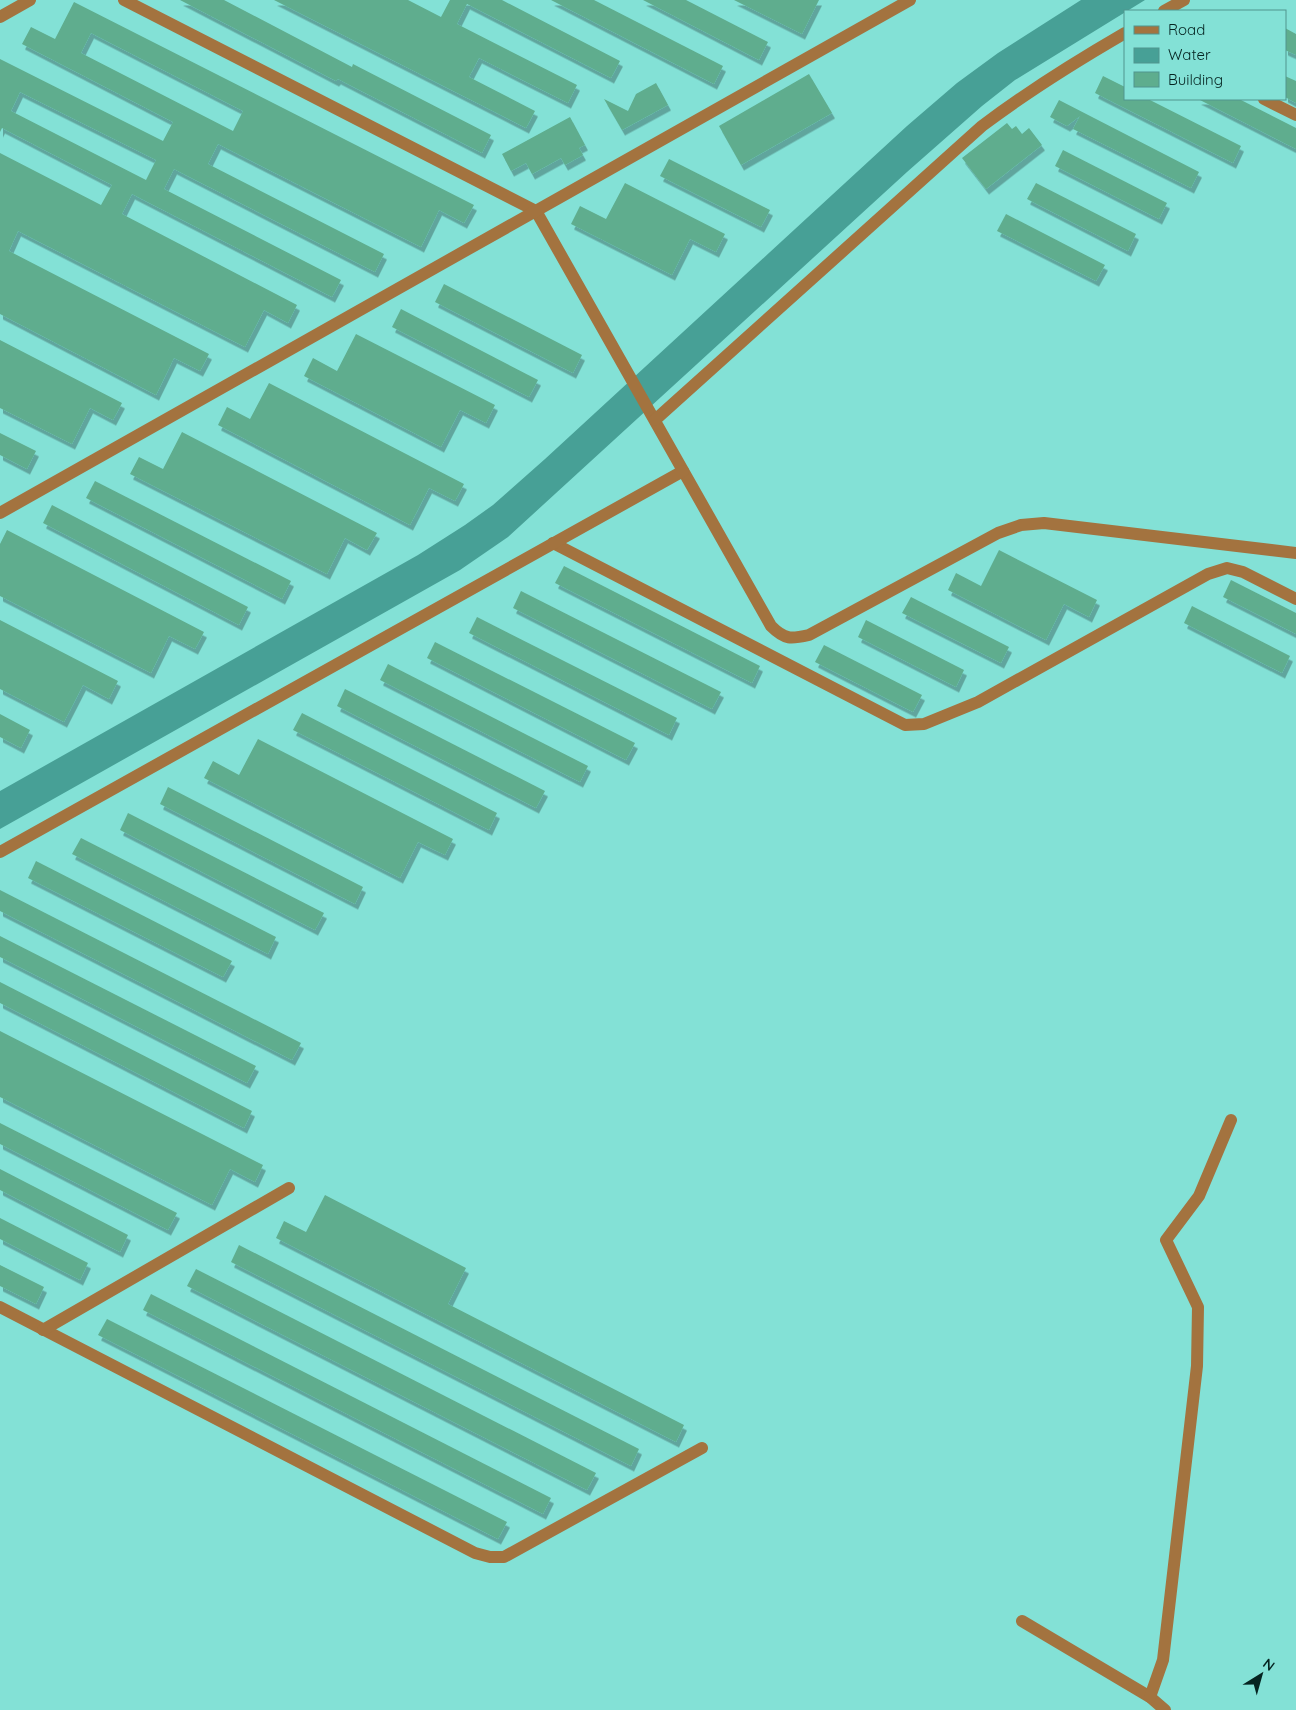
<svg xmlns="http://www.w3.org/2000/svg" width="1296" height="1710" font-family="Quicksand,sans-serif">
<style>
.water{fill:#47a096}
.building{fill:#5ead8e;fill-rule:evenodd;filter:url(#shadow)}
.lines{fill:none;stroke-linecap:round;stroke-linejoin:round}
.minor{stroke:#a3733f;stroke-width:12}
</style>
<defs>
<filter id="shadow"><feDropShadow dx="3" dy="5.5" stdDeviation="0" flood-color="#0004"/></filter>
</defs>
<rect width="100%" height="100%" fill="#83e1d6"/>
<polygon class="water" points="1081,0 1145,0 1015,80 982,106 907,172 508,537 460,570 0,829 0,791 418,555 465,525 493,505 545,459 907,126 957,83 998,53"/>
<g class="building">
<polygon points="180,0 224,0 352,67 353,64 491,135 482,153 338,79 336,81"/>
<polygon points="274,0 408,0 441,17 450,0 502,0 620,61 611,78 467,4 457,24 577,85 568,103 479,58 469,77 535,111 526,128"/>
<polygon points="551,0 594,0 723,66 714,84"/>
<polygon points="643,0 686,0 768,42 759,60"/>
<polygon points="734,0 819,0 802,34"/>
<path d="M 74,2 L 474,205 L 464,223 L 439,210 L 421,247 L 218,144 L 208,164 L 384,254 L 375,272 L 174,169 L 164,189 L 341,280 L 332,297 L 132,194 L 122,214 L 297,305 L 288,323 L 264,310 L 245,347 L 18,231 L 9,251 L 209,354 L 200,371 L 174,358 L 156,395 L 0,314 L 0,153 L 101,205 L 112,185 L 2,128 L 0,132 L 0,59 L 163,141 L 173,122 L 22,44 L 31,27 L 55,39 ZM 91,33 L 243,111 L 233,131 L 81,53 ZM 20,92 L 156,160 L 146,180 L 11,111 Z"/>
<polygon points="1285,28 1296,34 1296,55 1285,50"/>
<polygon points="809,74 832,113 741,165 719,126"/>
<polygon points="1103,76 1125,87 1125,99 1148,99 1241,146 1233,163 1095,93"/>
<polygon points="1285,76 1296,81 1296,103 1285,97"/>
<polygon points="656,83 668,105 622,130 604,99 628,111 636,94"/>
<polygon points="1198,99 1239,99 1296,128 1296,149"/>
<polygon points="1059,100 1199,172 1191,188 1073,129 1080,116 1067,126 1050,117"/>
<polygon points="570,117 585,145 579,148 583,155 565,165 561,158 532,174 526,163 511,171 502,154"/>
<polygon points="1007,123 1012,129 1016,126 1022,134 1029,128 1042,145 986,189 962,158"/>
<polygon points="1063,150 1167,203 1159,219 1055,166"/>
<polygon points="669,159 770,210 761,227 660,176"/>
<polygon points="625,183 725,234 716,252 690,239 672,275 571,224 580,206 606,219"/>
<polygon points="1036,183 1136,234 1128,251 1027,199"/>
<polygon points="1006,214 1105,265 1096,281 997,231"/>
<polygon points="444,284 582,355 573,373 435,302"/>
<polygon points="401,309 538,380 529,397 392,327"/>
<polygon points="356,334 495,405 486,423 460,410 441,447 304,376 313,358 337,371"/>
<polygon points="0,340 122,403 113,420 90,408 72,444 0,408"/>
<polygon points="269,383 464,484 455,501 429,488 410,525 218,425 227,407 250,419"/>
<polygon points="182,432 377,533 367,550 345,538 327,574 130,474 139,457 163,469"/>
<polygon points="0,433 36,451 27,469 0,455"/>
<polygon points="95,481 291,581 282,599 86,498"/>
<polygon points="52,505 248,607 239,625 43,523"/>
<polygon points="7,530 204,632 195,649 169,636 151,673 0,596 0,544"/>
<polygon points="999,550 1097,600 1089,617 1064,604 1046,640 948,590 956,573 981,586"/>
<polygon points="564,566 760,666 752,683 555,583"/>
<polygon points="1231,580 1296,613 1296,634 1223,597"/>
<polygon points="521,591 721,692 712,709 513,608"/>
<polygon points="911,597 1009,647 1001,663 902,613"/>
<polygon points="1192,606 1290,656 1282,673 1184,623"/>
<polygon points="477,617 677,718 669,735 469,633"/>
<polygon points="0,620 118,681 109,699 83,685 64,722 0,689"/>
<polygon points="866,620 964,670 956,687 858,637"/>
<polygon points="435,642 635,743 626,760 427,658"/>
<polygon points="824,645 922,695 913,712 815,662"/>
<polygon points="388,664 588,766 580,782 380,680"/>
<polygon points="345,689 545,791 536,808 337,706"/>
<polygon points="302,713 497,813 489,830 293,730"/>
<polygon points="0,714 30,730 21,748 0,737"/>
<polygon points="258,739 453,839 445,855 418,842 400,878 204,778 213,761 239,775"/>
<polygon points="168,787 363,887 355,904 160,804"/>
<polygon points="128,813 324,913 315,930 120,830"/>
<polygon points="81,838 276,937 268,954 72,854"/>
<polygon points="36,861 232,961 223,977 28,878"/>
<polygon points="0,890 301,1043 292,1060 0,911"/>
<polygon points="0,936 256,1066 247,1083 0,957"/>
<polygon points="0,982 252,1111 244,1128 0,1003"/>
<polygon points="0,1031 263,1165 255,1182 230,1169 212,1205 0,1097"/>
<polygon points="0,1123 177,1213 168,1230 0,1144"/>
<polygon points="0,1169 128,1235 120,1252 0,1190"/>
<polygon points="325,1195 466,1268 448,1304 684,1425 676,1442 276,1238 284,1221 306,1232"/>
<polygon points="0,1218 88,1263 80,1280 0,1239"/>
<polygon points="239,1245 639,1449 631,1466 231,1262"/>
<polygon points="0,1265 44,1287 36,1304 0,1286"/>
<polygon points="196,1269 596,1473 587,1490 187,1286"/>
<polygon points="151,1294 551,1498 543,1514 143,1310"/>
<polygon points="107,1319 507,1522 498,1539 98,1335"/>
</g>
<g class="lines">
<g class="minor">
<path d="M 124,0 L 536,211 L 771,626 C 785,640 791,639 809,635 L 998,533 L 1021,525 L 1044,523 L 1296,553"/>
<polyline points="1164,11 1184,0"/>
<polyline points="0,17 30,0"/>
<polyline points="1264,99 1296,115"/>
<path d="M 655,420 L 982,126 C 1027,92 1075,62 1125,33"/>
<polyline points="0,513 910,0"/>
<polyline points="553,543 905,725 924,724 978,702 1208,574 1227,568 1243,572 1296,599"/>
<polyline points="0,852 683,471"/>
<polyline points="0,1307 475,1553 490,1557 504,1557 702,1448"/>
<polyline points="43,1330 289,1188"/>
<polyline points="1022,1621 1150,1697 1165,1710"/>
<polyline points="1150,1697 1163,1660 1197,1366 1198,1307 1166,1240 1199,1196 1231,1120"/>
</g>
</g>
<rect x="1124" y="10" width="162" height="90" fill="#83e1d6" stroke="#51958e"/>
<rect x="1134" y="26" width="25" height="8" fill="#a3733f" stroke="#51958e"/>
<text x="1168" y="35" font-size="15" fill="#052421">Road</text>
<rect x="1134" y="48" width="25" height="15" fill="#47a096" stroke="#51958e"/>
<text x="1168" y="60" font-size="15" fill="#052421">Water</text>
<rect x="1134" y="72" width="25" height="15" fill="#5ead8e" stroke="#51958e"/>
<text x="1168" y="85" font-size="15" fill="#052421">Building</text>
<g transform="translate(1261 1675) rotate(37)" stroke="#83e1d6" stroke-width="4" paint-order="stroke">
<path d="M0-4L9 19L0 12L-9 19Z" fill="#052421"/>
<text y="-8" font-size="14" font-weight="bold" text-anchor="middle" fill="#052421">N</text>
</g>
</svg>
